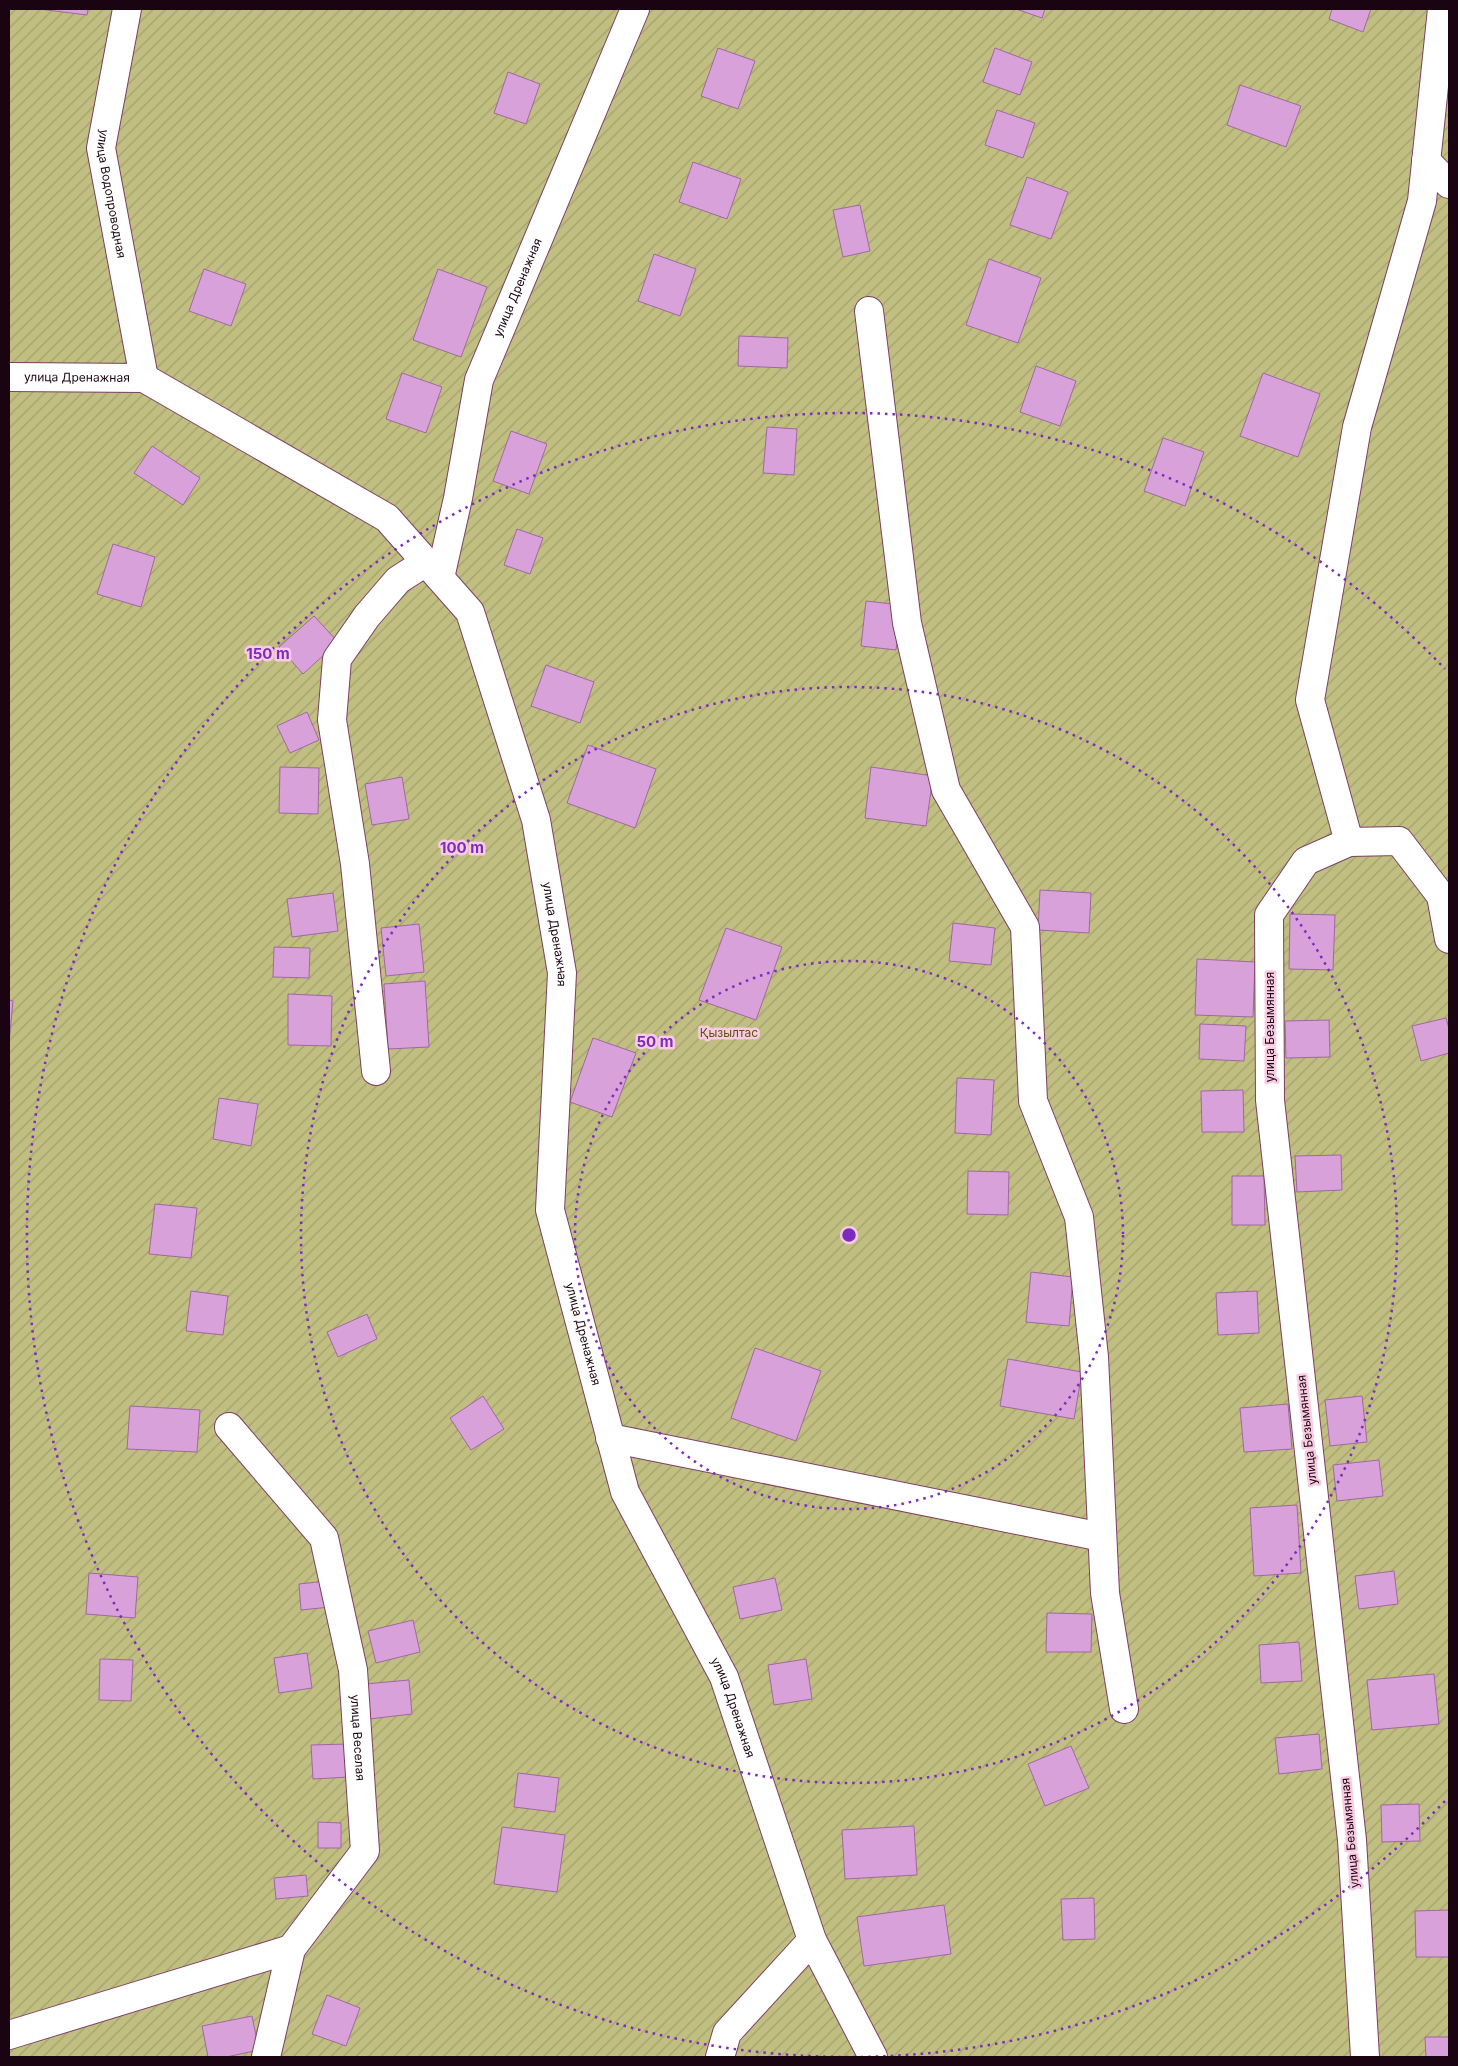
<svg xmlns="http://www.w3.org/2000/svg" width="1458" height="2066" font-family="Inter,sans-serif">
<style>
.garden{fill:url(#garden-furrows)}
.building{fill:#d9a1d9;stroke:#9e699e}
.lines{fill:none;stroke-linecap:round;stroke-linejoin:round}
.minor-casing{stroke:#7e3f63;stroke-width:30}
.minor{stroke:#fff;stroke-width:28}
.ring{fill:none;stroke:#7b2cbf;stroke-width:2.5;stroke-dasharray:2.5 5}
.labels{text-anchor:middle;stroke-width:5;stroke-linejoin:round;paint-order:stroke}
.street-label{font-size:12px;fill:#1b0411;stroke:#f9cbe2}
.park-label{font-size:12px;fill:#585406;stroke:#f9cbe2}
.centre{fill:#7b2cbf;stroke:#f9cbe2;stroke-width:2.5}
.ring-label{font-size:15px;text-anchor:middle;font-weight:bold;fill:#7b2cbf;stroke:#f9cbe2;stroke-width:5;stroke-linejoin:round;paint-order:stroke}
</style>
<defs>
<pattern id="garden-furrows" width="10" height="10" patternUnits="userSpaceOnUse" patternTransform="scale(1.25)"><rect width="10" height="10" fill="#c0be81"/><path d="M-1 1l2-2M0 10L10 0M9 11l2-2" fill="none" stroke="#a4a26e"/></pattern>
</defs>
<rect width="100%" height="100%" fill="#fdb3da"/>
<rect class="garden" x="9" y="9" width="1440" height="2048"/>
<g class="building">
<polygon points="39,9 88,9 87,15"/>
<polygon points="1016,9 1045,9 1042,18"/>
<polygon points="1332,9 1371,9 1363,32 1329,19"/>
<polygon points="718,48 755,61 738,109 701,96"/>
<polygon points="995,48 1032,62 1020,95 983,82"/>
<polygon points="508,72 540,84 526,124 494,113"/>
<polygon points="1240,85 1301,106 1286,147 1227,125"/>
<polygon points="997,110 1035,123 1023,158 985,145"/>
<polygon points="693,162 741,179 727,219 679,202"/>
<polygon points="1027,177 1068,192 1051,239 1010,225"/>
<polygon points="860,205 870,251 843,257 833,210"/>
<polygon points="654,254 696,269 680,316 638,301"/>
<polygon points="989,259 1041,278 1018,343 966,325"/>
<polygon points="204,269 246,284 231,326 189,311"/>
<polygon points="438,269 487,287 461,357 413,340"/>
<polygon points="739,336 788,338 787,368 738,366"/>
<polygon points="1036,366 1076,381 1060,426 1020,412"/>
<polygon points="402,373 442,387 426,433 386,419"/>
<polygon points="1263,373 1320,394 1298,457 1240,436"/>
<polygon points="767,427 797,429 794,475 763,473"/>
<polygon points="511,431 547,444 529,494 493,481"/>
<polygon points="1163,438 1204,452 1185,506 1144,491"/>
<polygon points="152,446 200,478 183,505 134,473"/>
<polygon points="517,529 543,538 530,574 504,565"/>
<polygon points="113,544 155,557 141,607 97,594"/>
<polygon points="866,601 901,605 896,650 861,646"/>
<polygon points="314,616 338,642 303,674 279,647"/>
<polygon points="546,665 594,682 580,723 531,706"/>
<polygon points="307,712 319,740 290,753 277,726"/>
<polygon points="588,745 656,769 635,828 567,803"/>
<polygon points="280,767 319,768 318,814 279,813"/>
<polygon points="871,767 933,776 926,826 865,818"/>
<polygon points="402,777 409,819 372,825 365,784"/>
<polygon points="1040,890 1091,893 1089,933 1038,930"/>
<polygon points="333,893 338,931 292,937 287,899"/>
<polygon points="1290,914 1335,915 1333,970 1289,969"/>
<polygon points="953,923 995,928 991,965 949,961"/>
<polygon points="419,924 424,972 386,976 381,928"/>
<polygon points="726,928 782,947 756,1020 699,1000"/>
<polygon points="274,947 310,948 309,978 273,977"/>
<polygon points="1197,959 1255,962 1253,1017 1195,1015"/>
<polygon points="425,981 429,1047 388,1049 384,984"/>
<polygon points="288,994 332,996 331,1046 288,1045"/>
<polygon points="9,1000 13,1001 9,1044"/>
<polygon points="1446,1018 1449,1029 1449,1053 1421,1061 1412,1026"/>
<polygon points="1329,1020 1330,1057 1286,1058 1285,1021"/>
<polygon points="1200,1024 1246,1026 1244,1061 1199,1059"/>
<polygon points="593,1038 636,1053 612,1117 570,1102"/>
<polygon points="957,1078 994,1080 991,1135 955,1133"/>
<polygon points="1243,1090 1244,1132 1202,1132 1201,1091"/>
<polygon points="219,1098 258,1104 251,1146 213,1139"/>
<polygon points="1341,1155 1342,1190 1297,1192 1295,1156"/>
<polygon points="968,1171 1009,1172 1008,1215 967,1214"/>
<polygon points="1232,1176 1264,1176 1265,1225 1232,1225"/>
<polygon points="155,1204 197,1208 191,1258 149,1254"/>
<polygon points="1031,1272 1073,1277 1069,1326 1026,1322"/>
<polygon points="191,1291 228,1296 223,1335 186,1331"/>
<polygon points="1257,1291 1259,1333 1218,1335 1216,1293"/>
<polygon points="367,1314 377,1339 338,1357 327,1332"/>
<polygon points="755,1348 821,1371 796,1441 731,1418"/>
<polygon points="1008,1359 1082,1372 1074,1419 1000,1406"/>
<polygon points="483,1396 504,1429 471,1450 450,1418"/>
<polygon points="1362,1396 1367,1442 1330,1446 1325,1400"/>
<polygon points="1288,1404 1292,1449 1244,1452 1240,1408"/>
<polygon points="130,1406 200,1410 197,1452 127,1449"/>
<polygon points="1379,1460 1383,1496 1337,1501 1333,1465"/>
<polygon points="1297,1505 1301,1573 1254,1576 1250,1508"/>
<polygon points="1394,1571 1398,1604 1359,1609 1355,1576"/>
<polygon points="89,1573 138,1577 135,1618 86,1614"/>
<polygon points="775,1578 782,1610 740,1619 733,1587"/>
<polygon points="327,1581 330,1607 301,1610 299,1584"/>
<polygon points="1047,1613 1092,1614 1091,1652 1046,1652"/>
<polygon points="413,1620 420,1652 376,1663 368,1631"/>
<polygon points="1299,1642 1302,1681 1261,1683 1259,1645"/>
<polygon points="307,1653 312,1688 279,1693 274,1658"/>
<polygon points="100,1659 133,1660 131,1701 99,1700"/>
<polygon points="806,1659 812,1699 774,1705 768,1665"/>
<polygon points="1434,1674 1439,1724 1372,1730 1367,1680"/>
<polygon points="409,1680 412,1714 369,1719 365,1684"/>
<polygon points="1319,1734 1322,1769 1279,1774 1275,1738"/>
<polygon points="348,1744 349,1777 313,1779 311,1745"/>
<polygon points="1071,1746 1089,1788 1045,1806 1028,1764"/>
<polygon points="518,1773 559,1778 555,1812 514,1807"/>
<polygon points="1419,1804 1420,1841 1382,1842 1381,1805"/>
<polygon points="318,1822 341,1823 341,1848 318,1848"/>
<polygon points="914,1826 917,1875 845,1879 842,1830"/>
<polygon points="502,1827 565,1835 557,1892 494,1884"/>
<polygon points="306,1875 308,1896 276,1899 274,1878"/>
<polygon points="1094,1898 1095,1939 1063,1940 1061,1899"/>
<polygon points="944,1905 951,1954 864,1966 857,1917"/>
<polygon points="1449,1910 1449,1957 1416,1957 1415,1911"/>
<polygon points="327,1995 360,2008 346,2046 312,2034"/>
<polygon points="252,2016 259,2050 226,2057 208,2057 202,2026"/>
<polygon points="1425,2037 1449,2037 1449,2057 1426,2057"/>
</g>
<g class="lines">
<defs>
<g id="minor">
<path id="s1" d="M 127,9 L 101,148 L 144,378"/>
<polyline points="1426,161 1449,184"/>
<polyline points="869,311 907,623 946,790 1025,927 1033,1101 1079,1217 1094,1357 1105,1593 1124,1709"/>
<path id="s2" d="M 9,377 L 144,378 L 387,518 L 470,612 L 536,820 L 562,973 L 550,1210 L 625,1492 L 724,1677 L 812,1940 L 873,2057"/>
<path id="s3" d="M 440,578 L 458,498 L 479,380 L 635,9"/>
<polyline points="1349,842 1310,700 1357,427 1422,201 1442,9"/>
<polyline points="376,1071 355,864 332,720 337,659 367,616 398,580 426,562"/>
<path id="s4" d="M 229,1427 L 324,1538 L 353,1670 L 365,1851 L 291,1949 L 266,2057"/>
<polyline points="610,1438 1102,1537"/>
<polyline points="9,2035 291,1949"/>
<polyline points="720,2057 727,2033 812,1940"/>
<polyline points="1365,2057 1352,1840 1270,1100 1269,915 1306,861 1349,842 1399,841 1441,896 1449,939"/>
</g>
</defs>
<use href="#minor" class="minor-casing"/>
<use href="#minor" class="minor"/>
</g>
<g class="ring">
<circle cx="849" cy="1235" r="274"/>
<circle cx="849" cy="1235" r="548"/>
<path d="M1445 1801A822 822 0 1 1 1445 669"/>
</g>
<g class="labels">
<g class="street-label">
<text dy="4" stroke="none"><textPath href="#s1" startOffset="188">улица Водопроводная</textPath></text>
<text dy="4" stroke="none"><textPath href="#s3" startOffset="302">улица Дренажная</textPath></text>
<text dy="4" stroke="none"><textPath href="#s2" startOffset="68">улица Дренажная</textPath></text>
<text dy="4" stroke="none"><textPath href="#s2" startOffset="875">улица Дренажная</textPath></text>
<text transform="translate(1270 1027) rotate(-90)" y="4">улица Безымянная</text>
<text dy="4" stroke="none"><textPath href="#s2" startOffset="1280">улица Дренажная</textPath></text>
<text transform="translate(1307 1430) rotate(-96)" y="4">улица Безымянная</text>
<text dy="4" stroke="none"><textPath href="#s2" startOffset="1685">улица Дренажная</textPath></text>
<text dy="4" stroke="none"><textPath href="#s4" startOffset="349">улица Веселая</textPath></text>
<text transform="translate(1350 1833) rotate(-95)" y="4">улица Безымянная</text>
</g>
<g class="park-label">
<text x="729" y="1037">Қызылтас</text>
</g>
</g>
<circle cx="849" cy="1235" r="8" class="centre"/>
<g class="ring-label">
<text x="268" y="659">150 m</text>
<text x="462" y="853">100 m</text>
<text x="655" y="1047">50 m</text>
</g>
<rect width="1458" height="2066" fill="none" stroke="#1b0411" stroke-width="20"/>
</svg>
